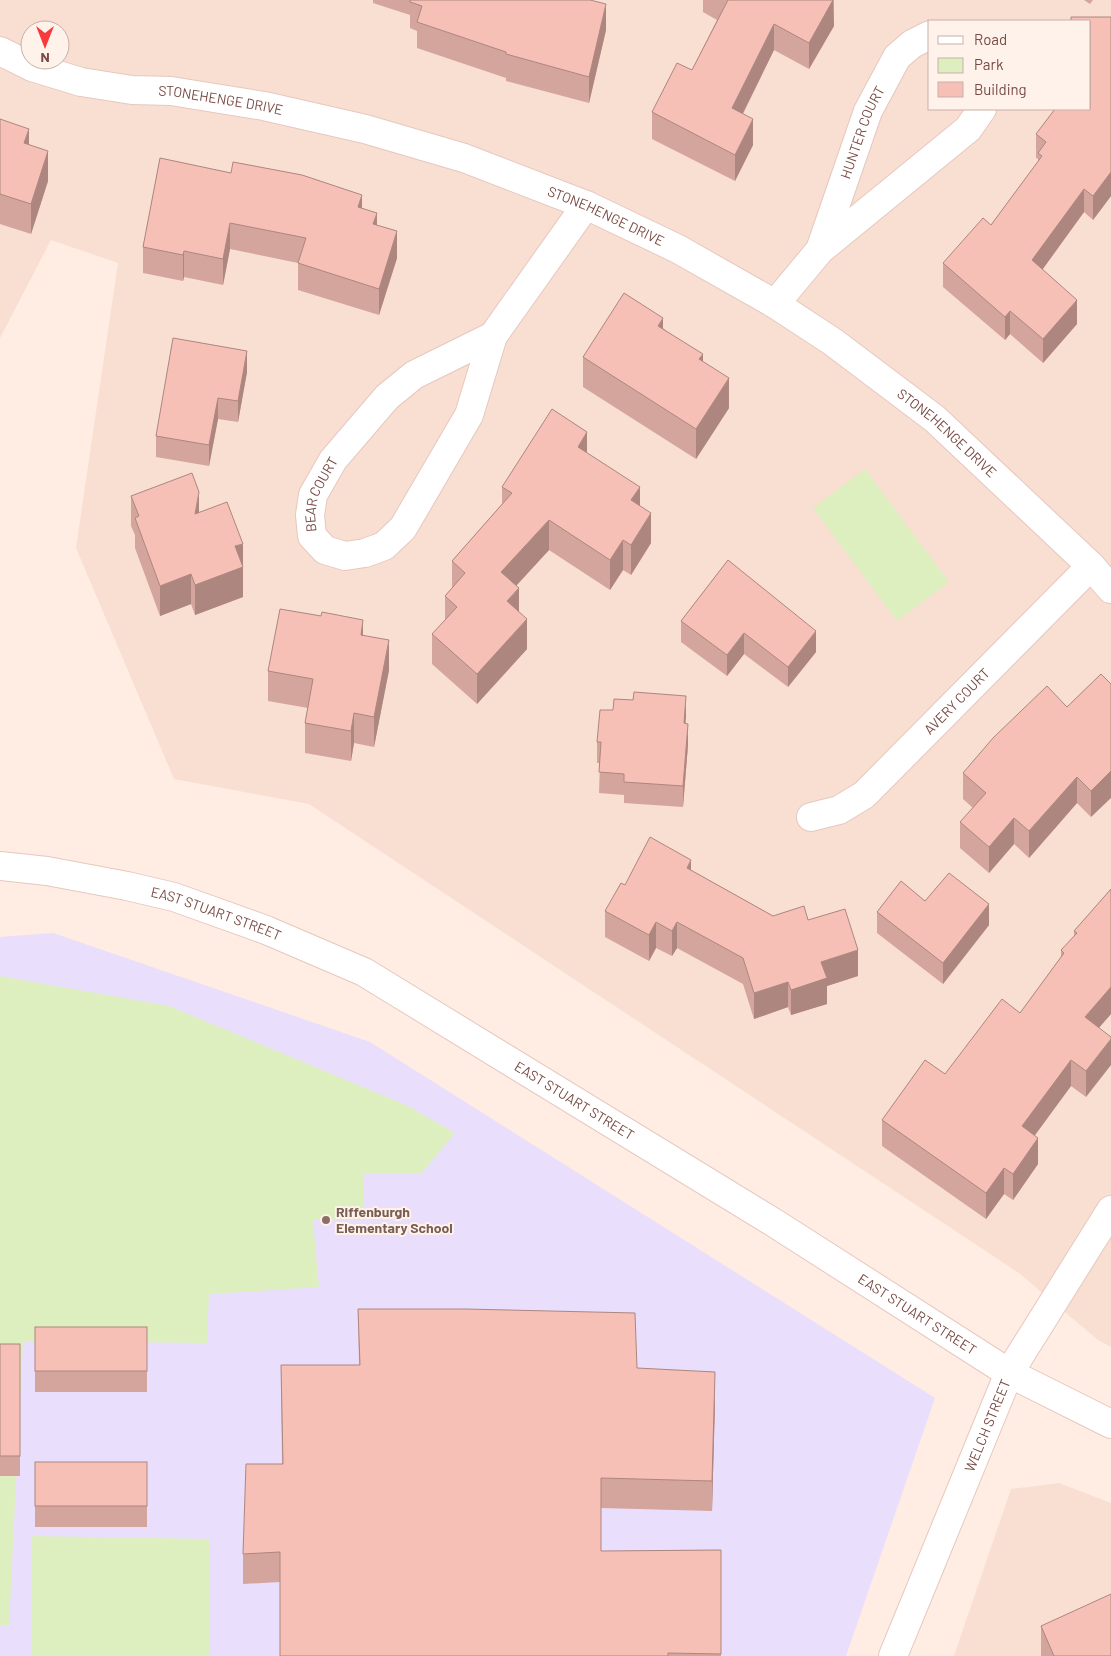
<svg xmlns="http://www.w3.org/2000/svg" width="1111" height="1656" font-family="Barlow,sans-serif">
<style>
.residential{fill:#f9ded2;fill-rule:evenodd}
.education{fill:#e9defb}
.green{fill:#ddeebf}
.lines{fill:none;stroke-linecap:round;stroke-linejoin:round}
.street-casing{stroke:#e6c8be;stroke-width:30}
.street{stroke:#fff;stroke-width:28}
.wall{fill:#d4a59d}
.shaded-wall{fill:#ad867f}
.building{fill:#f7c0b6;stroke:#ad867f}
.education-dot{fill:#8d6e63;stroke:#fff2ea;stroke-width:2}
.labels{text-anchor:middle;stroke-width:4;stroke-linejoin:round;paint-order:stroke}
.street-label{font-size:14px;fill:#794b45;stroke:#fff2ea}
.education-label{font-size:14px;font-weight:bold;fill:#785e54;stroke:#fff2ea;text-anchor:start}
</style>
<rect width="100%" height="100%" fill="#ffece2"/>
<g class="residential">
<path d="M 0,0 L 1111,0 L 1111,1347 L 1098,1340 L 1019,1273 L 309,804 L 174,779 L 76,548 L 118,263 L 51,240 L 0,338 ZM 930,21 L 1090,21 L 1090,109 L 930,109 ZM 30,30 L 60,30 L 60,60 L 30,60 Z"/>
<polygon points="1059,1483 1111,1503 1111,1656 954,1656 1011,1489"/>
</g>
<polygon class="education" points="53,933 370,1042 935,1398 846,1656 0,1656 0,937"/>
<g class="green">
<polygon points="865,469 949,582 897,621 813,508"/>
<polygon points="0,976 169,1006 406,1105 455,1133 421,1174 363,1174 363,1220 313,1220 319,1287 209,1294 207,1343 23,1341 9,1625 0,1625"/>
<polygon points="32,1536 210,1539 210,1656 32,1656"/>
</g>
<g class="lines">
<defs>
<g id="street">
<path id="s1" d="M 0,51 L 32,67 L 81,82 L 132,90 L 171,91 L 264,106 L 365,129 L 464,158 L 586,205 L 678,249 L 775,304 L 833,342 L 935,419 L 1091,566 L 1111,589"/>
<path id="s2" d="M 820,250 L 868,111 L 897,57 L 912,44 L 930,35"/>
<polyline points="775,304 820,250 968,129 982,109"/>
<path id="s3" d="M 493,336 L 469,415 L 403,528 L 384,546 L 365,553 L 345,556 L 325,550 L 312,536 L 310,515 L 313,495 L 333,460 L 387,397 L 414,375 L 493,336 L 586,205"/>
<path id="s4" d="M 811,817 L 839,810 L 864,795 L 1091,566"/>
<path id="s5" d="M 0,866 L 47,871 L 127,886 L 174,897 L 266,930 L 364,972 L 776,1224 L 1009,1373 L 1111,1424"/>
<path id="s6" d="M 893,1656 L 1009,1373 L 1111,1210"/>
</g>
</defs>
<use href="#street" class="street-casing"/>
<use href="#street" class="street"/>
</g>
<g class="wall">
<polygon points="373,0 590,0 606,30 589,103 506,81 506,78 417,48 417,31 410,28 410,15 373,3"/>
<polygon points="703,0 834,0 834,26 809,69 774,50 743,114 753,145 735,181 652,139 652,112 692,70 717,20 703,12"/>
<polygon points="1084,0 1093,0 1090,4"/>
<polygon points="1111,17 1111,196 1093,220 1084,212 1042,270 1077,324 1043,363 1010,334 1005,340 943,287 943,263 991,225 1038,162 1038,159 1036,158 1036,134 1090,109"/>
<polygon points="0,119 29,145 48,181 31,234 0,224"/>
<polygon points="160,158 362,208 377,225 397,258 379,315 298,290 298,263 230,249 223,285 184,277 183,281 143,273 143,247"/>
<polygon points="663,328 703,362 729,408 696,459 583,387 583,357"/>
<polygon points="247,372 238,422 218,419 209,466 156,457 156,436"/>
<polygon points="587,453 640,506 651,543 631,575 623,570 610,590 549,550 516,586 519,611 527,649 477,704 432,664 432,634 445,621 445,596 452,588 452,561 502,504 502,487"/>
<polygon points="131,496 199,513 243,566 243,597 195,615 191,604 160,616 135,548 135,535 131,526"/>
<polygon points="728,560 816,652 788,687 744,654 727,676 681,642 681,621"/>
<polygon points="363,635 389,670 374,747 354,743 351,761 305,753 305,723 308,708 268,701 268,671"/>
<polygon points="1101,674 1091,817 1077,803 1029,858 1014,844 989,873 960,848 960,822 973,808 963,799 963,773 1067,707"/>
<polygon points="686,717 685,724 688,745 683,807 624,803 624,795 599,793 600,763 597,763 597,742"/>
<polygon points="691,870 773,916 808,920 858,976 827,986 827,1004 791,1015 788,1007 754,1019 743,984 677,948 672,956 656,948 649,961 605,937 605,911 625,885"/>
<polygon points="1111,889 1111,1014 1098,1028 1086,1097 1071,1086 1034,1135 1038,1164 1013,1200 1004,1194 986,1219 882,1146 882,1120 945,1074 1020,1013 1061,957 1061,950 1074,937 1074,931"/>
<polygon points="925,901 989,925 943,984 877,933 877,912"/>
<polygon points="358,1309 637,1368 715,1402 712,1511 601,1508 601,1551 721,1550 721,1656 280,1656 280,1582 243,1584 243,1554 282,1464 281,1365 359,1365"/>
<rect x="35" y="1327" width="112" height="65"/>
<rect x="0" y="1344" width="20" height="132"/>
<rect x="35" y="1462" width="112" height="65"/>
<polygon points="1041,1626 1111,1656 1041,1656"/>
</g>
<g class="shaded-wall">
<polygon points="833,0 834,26 809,69 809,43"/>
<polygon points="606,4 606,30 589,103 589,77"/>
<polygon points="774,24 774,50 732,135 732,108"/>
<polygon points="753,119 753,145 735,181 735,155"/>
<polygon points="29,129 29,159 24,143"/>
<polygon points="48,151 48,181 31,234 31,204"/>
<polygon points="1111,172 1111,196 1093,220 1093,196"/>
<polygon points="1084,189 1084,212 1032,284 1032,260"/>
<polygon points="362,195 362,221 358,207"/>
<polygon points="377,213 377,239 373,224"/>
<polygon points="230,223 230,249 223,285 223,259"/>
<polygon points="397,231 397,258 379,315 379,289"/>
<polygon points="184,251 184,277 183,281 183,255"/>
<polygon points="1077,300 1077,324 1043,363 1043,339"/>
<polygon points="1010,311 1010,334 1005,340 1005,317"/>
<polygon points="663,318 663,348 658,326"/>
<polygon points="247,351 247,372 238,422 238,401"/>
<polygon points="703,354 703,384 699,359"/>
<polygon points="729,378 729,408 696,459 696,429"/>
<polygon points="218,398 218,419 209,466 209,445"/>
<polygon points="587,432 587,462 578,447"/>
<polygon points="640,487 640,517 631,500"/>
<polygon points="199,492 199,522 195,514"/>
<polygon points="651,513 651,543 631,575 631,545"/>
<polygon points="549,520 549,550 501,602 501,572"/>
<polygon points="623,540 623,570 610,590 610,560"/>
<polygon points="243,544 243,597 195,615 195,585 235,546"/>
<polygon points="191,574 191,604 160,616 160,586"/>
<polygon points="519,588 519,618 507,601"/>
<polygon points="527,619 527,649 477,704 477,674"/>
<polygon points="363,620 363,650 361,635"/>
<polygon points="816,631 816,652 788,687 788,667"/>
<polygon points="744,633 744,654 727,676 727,655"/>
<polygon points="389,640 389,670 374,747 374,717"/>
<polygon points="686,696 686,717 684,744 684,723"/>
<polygon points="354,713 354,743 351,761 351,731"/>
<polygon points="688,724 688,745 683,807 683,786"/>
<polygon points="1111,771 1111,798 1091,817 1091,791"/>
<polygon points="1077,777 1077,803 1029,858 1029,831"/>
<polygon points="1014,818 1014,844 989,873 989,847"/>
<polygon points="691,860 691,886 687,868"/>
<polygon points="989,904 989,925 943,984 943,963"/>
<polygon points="656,922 656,948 649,961 649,935"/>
<polygon points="677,922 677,948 672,956 672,931"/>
<polygon points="858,950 858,976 827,986 827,1004 791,1015 791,990 821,962"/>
<polygon points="788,982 788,1007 754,1019 754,993"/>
<polygon points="1111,987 1111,1014 1085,1044 1085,1017"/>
<polygon points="1111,1039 1111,1065 1086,1097 1086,1071"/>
<polygon points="1071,1060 1071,1086 1022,1153 1022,1126"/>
<polygon points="1038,1138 1038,1164 1013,1200 1013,1174"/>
<polygon points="1004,1168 1004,1194 986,1219 986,1193"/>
<polygon points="715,1372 715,1402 712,1511 712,1481"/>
</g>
<g class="building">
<polygon points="410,0 590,0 606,4 589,77 506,54 506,52 417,22 422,6 410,2"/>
<polygon points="728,0 833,0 809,43 774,24 732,108 753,119 735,155 652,112 677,63 692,70"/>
<polygon points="1071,17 1111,17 1111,172 1093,196 1084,189 1032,260 1077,300 1043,339 1010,311 1005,317 943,263 983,218 991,225 1042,156 1038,153 1046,142 1036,134 1055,109 1090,109 1090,21 1071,21"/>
<polygon points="0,119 29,129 24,143 48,151 31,204 0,194"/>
<polygon points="160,158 231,173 233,162 302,175 362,195 358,207 377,213 373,224 397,231 379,289 298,263 306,238 230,223 223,259 184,251 183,255 143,247"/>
<polygon points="624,293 663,318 658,326 703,354 699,359 729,378 696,429 583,357"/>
<polygon points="173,338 247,351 238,401 218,398 209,445 156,436"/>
<polygon points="552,409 587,432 578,447 640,487 631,500 651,513 631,545 623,540 610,560 549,520 501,572 519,588 507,601 527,619 477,674 432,634 457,607 445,596 465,573 452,561 512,493 502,487"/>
<polygon points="192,473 199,492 195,514 227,502 243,544 235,546 243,567 195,585 191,574 160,586 135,518 139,516 131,496"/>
<polygon points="728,560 816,631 788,667 744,633 727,655 681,621"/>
<polygon points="280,609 321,616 322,612 363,620 361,635 389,640 374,717 354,713 351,731 305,723 313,679 268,671"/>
<polygon points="1101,674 1111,684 1111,771 1091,791 1077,777 1029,831 1014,818 989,847 960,822 986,793 963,773 993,738 1047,686 1067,707"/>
<polygon points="634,692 686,696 684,723 688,724 683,786 624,782 624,774 599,772 601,742 597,742 600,710 613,710 614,699 633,700"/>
<polygon points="650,837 691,860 687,868 773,916 804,906 808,920 845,909 858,950 821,962 827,978 791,990 788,982 754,993 743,958 677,922 672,931 656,922 649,935 605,911 621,883 625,885"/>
<polygon points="949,873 989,904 943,963 877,912 901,881 925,901"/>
<polygon points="1111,889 1111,987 1085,1017 1111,1037 1111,1039 1086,1071 1071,1060 1022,1126 1038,1138 1013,1174 1004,1168 986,1193 882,1120 925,1060 945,1074 1002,999 1020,1013 1064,953 1061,950 1077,933 1074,931"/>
<polygon points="358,1309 465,1309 635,1313 637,1368 715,1372 712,1481 601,1478 601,1551 721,1550 721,1654 668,1653 668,1656 280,1656 280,1552 243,1554 246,1464 283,1464 281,1365 360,1365"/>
<rect x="35" y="1327" width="112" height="44"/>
<rect x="0" y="1344" width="20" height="112"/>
<rect x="35" y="1462" width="112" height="44"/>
<polygon points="1111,1594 1111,1656 1054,1656 1041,1626"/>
</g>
<circle class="education-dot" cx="326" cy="1220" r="5"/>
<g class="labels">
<g class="street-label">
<text dy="5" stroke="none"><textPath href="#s1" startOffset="228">STONEHENGE DRIVE</textPath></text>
<text dy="5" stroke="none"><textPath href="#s2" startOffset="125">HUNTER COURT</textPath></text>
<text dy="5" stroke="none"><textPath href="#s1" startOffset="632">STONEHENGE DRIVE</textPath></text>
<text dy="5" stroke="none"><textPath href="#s1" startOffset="1038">STONEHENGE DRIVE</textPath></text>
<text dy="5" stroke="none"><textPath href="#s3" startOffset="364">BEAR COURT</textPath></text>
<text dy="5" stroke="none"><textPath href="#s4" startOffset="190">AVERY COURT</textPath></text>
<text dy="5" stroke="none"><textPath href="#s5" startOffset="222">EAST STUART STREET</textPath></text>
<text dy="5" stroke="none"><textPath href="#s5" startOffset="628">EAST STUART STREET</textPath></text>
<text dy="5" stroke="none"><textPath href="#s5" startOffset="1032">EAST STUART STREET</textPath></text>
<text dy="5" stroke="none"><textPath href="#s6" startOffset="249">WELCH STREET</textPath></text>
</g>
<g class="education-label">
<text x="336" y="1217">Riffenburgh<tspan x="336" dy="16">Elementary School</tspan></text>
</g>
</g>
<rect x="928" y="20" width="162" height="90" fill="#fff2ea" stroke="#c9afa8"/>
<rect x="938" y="36" width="25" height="8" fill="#ffffff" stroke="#c9afa8"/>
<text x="974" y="45" font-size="15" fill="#794b45">Road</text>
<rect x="938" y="58" width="25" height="15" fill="#ddeebf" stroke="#c9afa8"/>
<text x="974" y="70" font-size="15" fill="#794b45">Park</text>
<rect x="938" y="82" width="25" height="15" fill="#f7c0b6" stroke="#c9afa8"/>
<text x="974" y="95" font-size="15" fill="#794b45">Building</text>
<g transform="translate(45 45) rotate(180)"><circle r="24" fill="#fff2ea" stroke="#c9afa8"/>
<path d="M0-4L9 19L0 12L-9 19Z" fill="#f63a3e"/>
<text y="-8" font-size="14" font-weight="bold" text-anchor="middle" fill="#794b45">N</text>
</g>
</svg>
